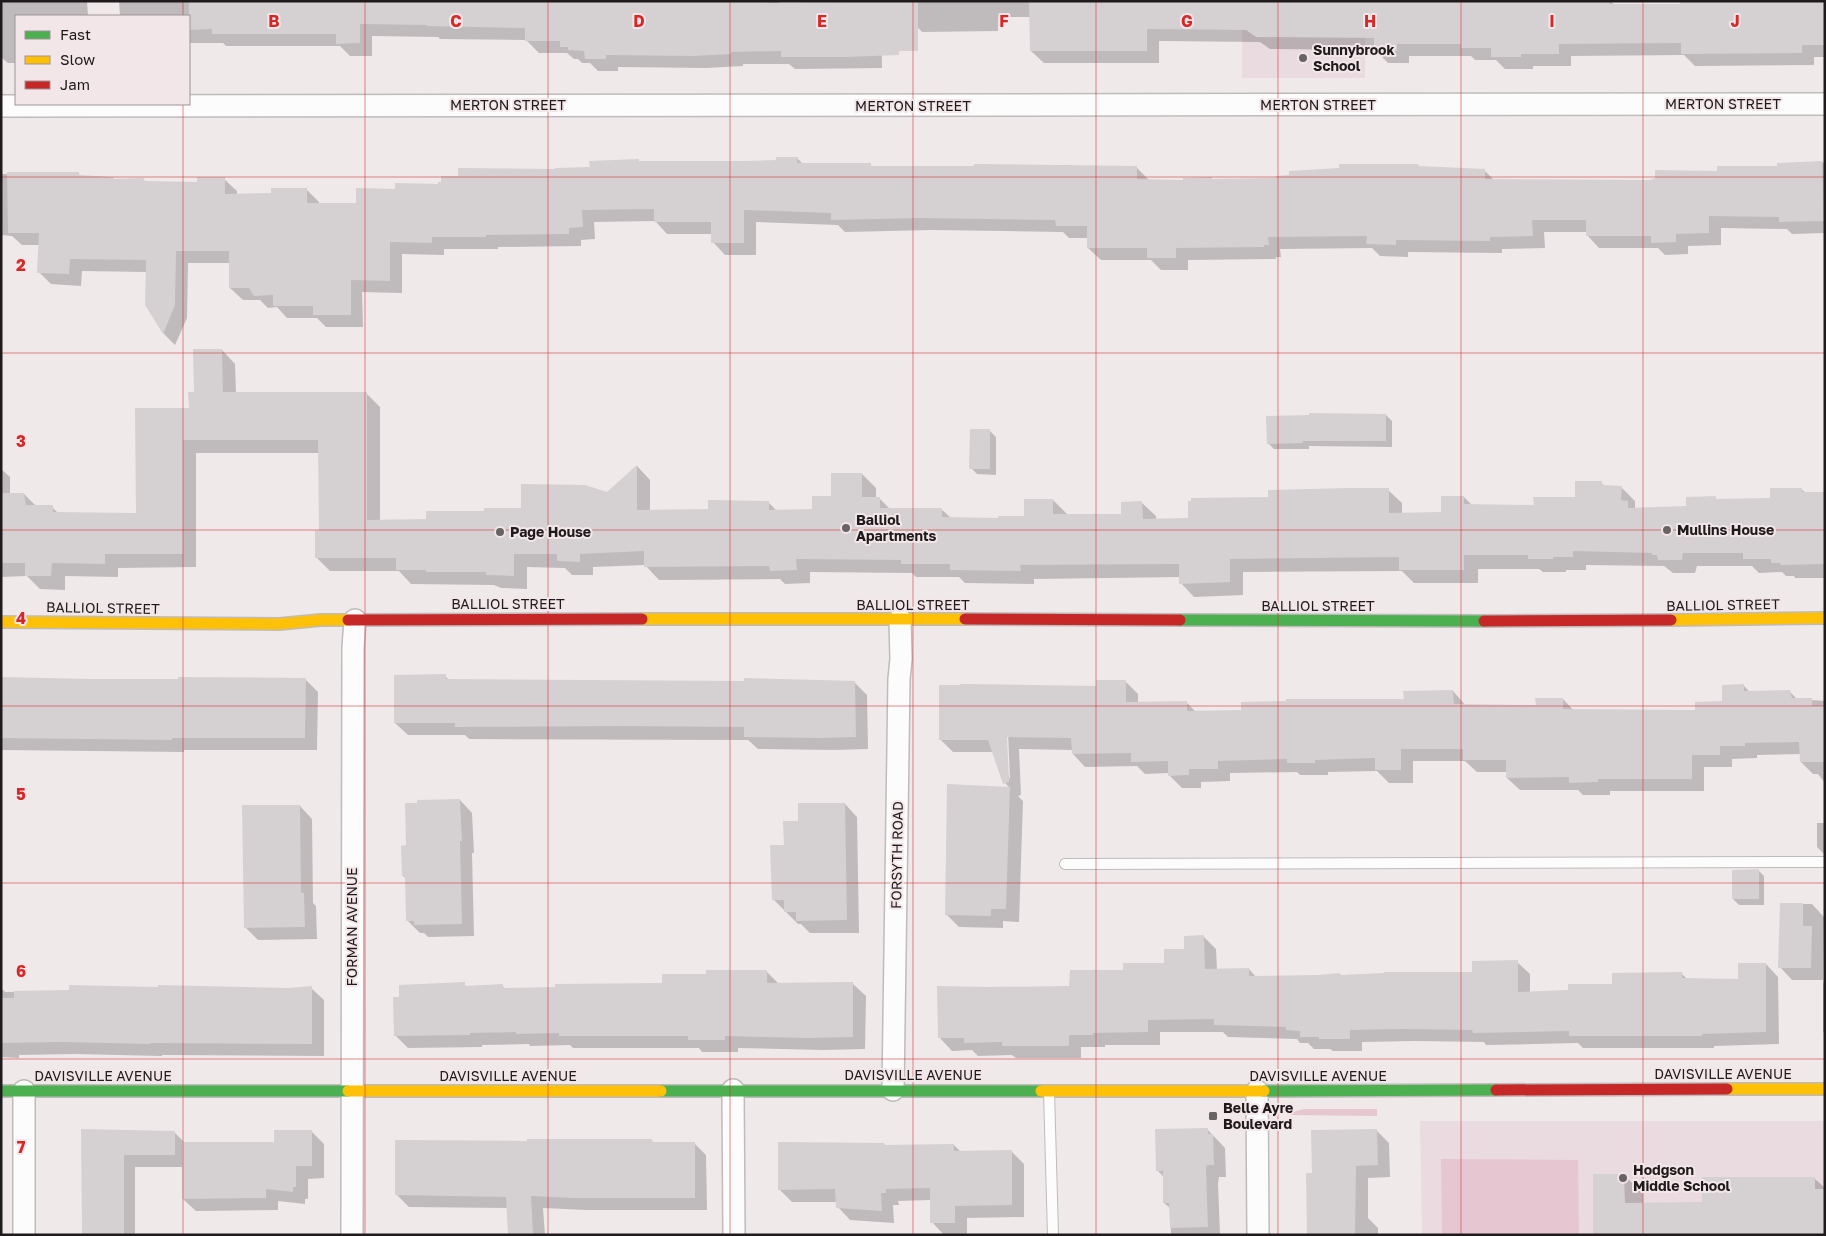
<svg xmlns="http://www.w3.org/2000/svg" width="1826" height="1236" font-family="'Golos Text',sans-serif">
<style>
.built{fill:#e9dbdf}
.green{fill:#e6c7d1}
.shadow{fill:#0003;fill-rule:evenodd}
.building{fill:#d5d0d1}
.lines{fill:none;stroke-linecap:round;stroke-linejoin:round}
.lane-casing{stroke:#bfbbbc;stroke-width:12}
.street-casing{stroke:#bfbbbc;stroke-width:24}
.fast-casing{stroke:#bfbbbc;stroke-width:14}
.slow-casing{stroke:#bfbbbc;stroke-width:14}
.jam-casing{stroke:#bfbbbc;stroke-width:14}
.lane{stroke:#fdfcfc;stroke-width:10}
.street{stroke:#fdfcfc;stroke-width:21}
.fast{stroke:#4caf50;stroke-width:11}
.slow{stroke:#ffc107;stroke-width:11}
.jam{stroke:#c62828;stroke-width:11}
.grid{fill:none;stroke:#d62828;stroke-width:1;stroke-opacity:0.55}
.poi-dot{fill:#686364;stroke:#f2e6e9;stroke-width:2}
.labels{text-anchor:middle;stroke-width:4;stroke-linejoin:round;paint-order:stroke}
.poi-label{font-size:14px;font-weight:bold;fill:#1f1b1c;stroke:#f2e6e9;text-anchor:start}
.street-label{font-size:14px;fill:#1f1b1c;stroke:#f2e6e9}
.grid-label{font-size:16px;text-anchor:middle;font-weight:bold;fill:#d62828;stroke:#f2e6e9;stroke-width:4;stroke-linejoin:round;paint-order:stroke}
</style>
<rect width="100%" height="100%" fill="#efe9ea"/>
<g class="built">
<rect x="1242" y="1" width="123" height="77"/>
<polygon points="1420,1121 1825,1121 1825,1235 1422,1235"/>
</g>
<g class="green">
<polygon points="1304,1109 1377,1109 1377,1116 1289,1115 1296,1111"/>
<polygon points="1441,1159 1578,1160 1579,1235 1442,1235"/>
</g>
<g class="shadow">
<polygon points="1,1 87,1 88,16 16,16 16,63 8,63 1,57"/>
<polygon points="119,1 779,1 779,4 881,15 882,68 795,69 789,64 743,64 743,66 706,68 618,67 618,71 598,71 590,63 582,63 578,59 574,59 567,53 539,53 526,40 440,39 438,37 372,36 372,56 350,56 340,46 226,46 223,43 189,43 189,16 120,16"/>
<polygon points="910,1 1611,1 1614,5 1682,5 1825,1 1825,57 1814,57 1814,65 1695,66 1684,55 1571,56 1571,66 1533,66 1533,69 1505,69 1496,60 1475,60 1471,56 1409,56 1409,63 1388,63 1375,50 1270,49 1260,42 1159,41 1159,63 1044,63 1031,51 1031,17 998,17 998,31 922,32 910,19"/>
<polygon points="797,158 804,165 870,165 873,167 1071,165 1072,167 1136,167 1149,180 1213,181 1278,179 1418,165 1420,168 1484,170 1495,181 1650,181 1719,172 1822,162 1825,164 1825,233 1792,234 1787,229 1721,228 1721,245 1688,246 1688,254 1665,255 1658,248 1599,248 1587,235 1587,232 1544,232 1545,248 1502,249 1502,253 1408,252 1408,257 1380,256 1372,248 1280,249 1281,257 1276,257 1276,259 1188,260 1188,270 1161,270 1151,260 1101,260 1088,248 1088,238 1069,238 1063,232 933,230 845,232 838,225 756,222 756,255 725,255 713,242 713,234 667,234 655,221 594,222 595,239 581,240 581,246 498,247 498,249 444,249 444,255 402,254 402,293 362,292 363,327 326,327 317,318 287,318 277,307 268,308 260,300 243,300 230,288 230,263 188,263 187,318 175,345 164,334 147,305 147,272 82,271 81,286 51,284 39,272 40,245 22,245 12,236 1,235 1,174 78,173 81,177 113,178 115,180 143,179 146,182 198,183 224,179 237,191 237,195 273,194 306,189 319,202 319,204 357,205 396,190 591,168 639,161 640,162 777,162"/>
<polygon points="222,350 235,364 236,393 366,393 380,407 380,521 427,520 522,509 607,494 637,466 650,480 650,511 709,510 768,502 777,511 813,510 833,497 862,474 876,488 876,498 879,498 890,509 941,509 951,518 999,519 1025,517 1053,500 1067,514 1122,515 1142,503 1156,516 1156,520 1190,520 1270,498 1388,490 1402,503 1402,514 1442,513 1464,497 1473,506 1535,506 1577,498 1601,483 1606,487 1621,487 1635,501 1635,509 1688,507 1715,498 1717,500 1771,499 1801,489 1806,493 1825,493 1825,578 1795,578 1794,576 1786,576 1782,572 1759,573 1752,566 1697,566 1695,573 1673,573 1664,566 1586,565 1586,570 1566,570 1566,572 1543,572 1539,569 1478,569 1478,583 1414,583 1402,571 1243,572 1243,595 1194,597 1181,583 1181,577 1034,579 1034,584 965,583 959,577 916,577 912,573 810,572 810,583 785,584 780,579 659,580 645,565 593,567 593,575 572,575 565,568 527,567 527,589 501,588 494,585 411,584 399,571 330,571 316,557 320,532 319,453 196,453 196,567 118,568 118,577 65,576 65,590 40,589 27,576 1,577 1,469 10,477 10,494 24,494 36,506 52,507 58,513 137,514 190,409 195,393"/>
<polygon points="1386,415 1392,421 1392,447 1309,446 1309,449 1274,449 1268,443"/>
<polygon points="990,431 996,437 996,475 977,474 971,468"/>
<polygon points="445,676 450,681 854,682 867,695 868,749 834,750 758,749 748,740 469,739 465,735 408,735 395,723"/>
<polygon points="37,678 38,679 305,679 318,692 317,750 184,750 184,752 1,750 1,679"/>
<path d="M 1125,681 L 1138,694 L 1138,703 L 1186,702 L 1196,712 L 1242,711 L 1405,700 L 1453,691 L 1466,706 L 1537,706 L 1563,699 L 1574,711 L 1697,711 L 1724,702 L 1743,685 L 1750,692 L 1790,692 L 1797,699 L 1825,701 L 1825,783 L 1818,774 L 1813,774 L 1801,762 L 1801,754 L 1757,755 L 1757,758 L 1732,759 L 1732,767 L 1704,767 L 1704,791 L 1610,791 L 1610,795 L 1583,795 L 1578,790 L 1520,790 L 1507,778 L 1507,772 L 1477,772 L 1465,761 L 1413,761 L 1413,783 L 1389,783 L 1377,771 L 1328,772 L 1328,775 L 1300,775 L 1297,772 L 1230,773 L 1230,781 L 1201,782 L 1201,788 L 1182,788 L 1170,776 L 1169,773 L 1145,774 L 1137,766 L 1085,767 L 1073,754 L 1073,750 L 1019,749 L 1021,795 L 1018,796 L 1023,801 L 1019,922 L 1003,921 L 1003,928 L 959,927 L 947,915 L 1010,788 L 1005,783 L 994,752 L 953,752 L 940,739 L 1097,687 ZM 1006,731 L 1008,731 L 1010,780 L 1008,774 Z"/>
<polygon points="460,800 472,813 474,853 472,853 474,936 428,937 424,933 420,933 407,920 406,878 403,876 407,847"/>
<polygon points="845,804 857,817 859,933 810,933 801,924 798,924 773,899 785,846 799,823"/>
<polygon points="300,806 312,819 313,903 316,906 317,939 258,940 245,927"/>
<polygon points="1817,823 1825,823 1825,855 1817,847"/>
<polygon points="1758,870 1764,876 1764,905 1739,905 1733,899"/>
<polygon points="1781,904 1812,904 1824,917 1823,980 1792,980 1780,967"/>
<polygon points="1204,937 1216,949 1217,970 1249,969 1256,977 1318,976 1340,974 1342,976 1473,974 1517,962 1530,974 1530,993 1569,991 1681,973 1688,980 1739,980 1766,964 1778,977 1779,1044 1714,1046 1714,1048 1583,1048 1578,1043 1486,1045 1484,1042 1415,1041 1362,1042 1362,1051 1333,1051 1330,1049 1314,1049 1308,1043 1300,1043 1297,1039 1228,1037 1223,1032 1160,1032 1160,1045 1105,1045 1105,1047 1081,1047 1081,1058 1016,1058 1012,1055 978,1056 972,1050 952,1051 940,1038 1070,987 1124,971 1165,964"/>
<polygon points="767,972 779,984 853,984 866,996 865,1049 823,1050 738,1048 738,1052 702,1052 699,1048 573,1048 570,1045 530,1046 529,1044 482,1045 482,1047 408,1048 395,1035 464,984 467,987 502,986 506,989 663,985 708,975"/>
<polygon points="1823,983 1825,983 1825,1034 1823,1032"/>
<polygon points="1,988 5,992 311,988 324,1000 324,1056 162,1055 162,1056 74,1054 19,1055 19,1058 1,1057"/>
<polygon points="1207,1129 1225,1148 1226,1177 1219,1177 1218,1183 1220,1235 1171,1235 1170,1208 1164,1203 1164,1177 1157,1170"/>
<polygon points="83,1130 174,1132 185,1143 275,1143 311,1131 324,1144 324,1178 308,1179 308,1199 305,1199 305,1204 278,1201 278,1210 196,1211 183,1199 183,1167 135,1167 135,1235 83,1235"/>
<polygon points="1376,1130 1389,1143 1390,1177 1368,1178 1368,1218 1378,1228 1378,1235 1308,1235 1313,1174"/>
<polygon points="651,1140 654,1143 694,1143 706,1155 707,1210 587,1210 543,1208 545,1235 510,1235 508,1208 409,1207 397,1195"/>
<polygon points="884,1144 886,1146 954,1145 961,1152 1011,1151 1024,1164 1024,1217 967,1218 967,1235 944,1235 932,1222 931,1200 898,1201 899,1205 893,1205 894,1223 850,1220 838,1207 837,1202 792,1202 779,1189"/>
<polygon points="1624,1175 1643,1194 1643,1204 1703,1204 1814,1178 1825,1188 1825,1235 1594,1235"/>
</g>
<g class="building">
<polygon points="189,1 767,1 767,3 918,1 918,51 899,51 899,55 847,57 781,57 781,51 731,52 731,54 693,56 606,55 606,59 585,59 584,51 568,50 568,47 560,47 560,41 525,41 525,28 426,26 426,25 360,24 360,43 336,44 336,34 212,34 212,29 189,30"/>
<polygon points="1029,1 1610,1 1610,4 1680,4 1680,1 1825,1 1825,45 1802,45 1802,53 1681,54 1681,43 1559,44 1559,54 1521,54 1521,57 1491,57 1491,48 1461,48 1461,44 1397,44 1397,51 1374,51 1374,38 1256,37 1246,30 1147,29 1147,51 1030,51"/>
<polygon points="776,157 798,157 797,163 871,163 871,166 974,166 974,164 1137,166 1137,179 1183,180 1183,178 1212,177 1212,179 1276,178 1276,176 1289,175 1289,171 1339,168 1339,164 1418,164 1418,166 1485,169 1485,179 1650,180 1655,178 1655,170 1717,171 1717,166 1777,166 1777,163 1822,161 1824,221 1779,222 1779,217 1709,216 1709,233 1676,234 1676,242 1651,243 1651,236 1586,236 1586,220 1532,220 1533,236 1490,237 1490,241 1396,240 1396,245 1366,244 1367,236 1268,237 1269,245 1264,245 1264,247 1176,248 1176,258 1147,258 1147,248 1087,248 1087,226 1056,226 1055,220 919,218 831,220 831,213 744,210 744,243 711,243 711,222 654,222 654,209 582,210 583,227 569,228 569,234 486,235 486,237 432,237 432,243 390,242 390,281 351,280 351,315 313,315 313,306 273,306 273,295 254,296 249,288 229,288 229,251 176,251 175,305 163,334 145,305 146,260 70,259 69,274 37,273 39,233 8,233 7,172 79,172 79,175 113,177 113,179 144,178 144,181 197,182 197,177 225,177 225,194 271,193 271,188 307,188 307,203 356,203 356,188 395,189 395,183 438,184 438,182 441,182 441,176 458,176 458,168 555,169 555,168 590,167 589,161 639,159 639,161 746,161 776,160"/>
<polygon points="193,349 222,349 223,392 367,392 367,520 426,519 426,511 484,511 484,508 521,508 521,484 585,485 607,492 637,465 637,510 708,509 708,500 769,501 769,510 812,509 812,496 831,496 831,473 862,473 862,497 880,497 880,508 942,508 942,517 998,518 998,516 1024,516 1024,499 1053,499 1053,514 1121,514 1121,502 1142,501 1143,519 1188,518 1188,501 1191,501 1191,498 1268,497 1268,490 1348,488 1389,488 1389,513 1441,512 1441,496 1464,496 1464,504 1534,505 1533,497 1575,497 1575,481 1602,481 1602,485 1622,486 1621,500 1628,501 1628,508 1686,506 1686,497 1716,496 1716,499 1770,498 1770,488 1802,488 1802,492 1825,492 1825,564 1780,565 1781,563 1771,563 1771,559 1743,559 1743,553 1683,553 1682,560 1658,560 1657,555 1652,555 1652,553 1573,551 1573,557 1553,557 1553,559 1528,559 1528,555 1464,555 1464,570 1399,570 1399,557 1230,559 1230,582 1179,584 1179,564 1020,565 1021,571 950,570 950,564 901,564 901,560 796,559 797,570 770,571 769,566 644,567 644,551 580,554 580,562 557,561 557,554 514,554 514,576 486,575 486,572 426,572 426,570 396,570 396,558 315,558 315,530 319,531 318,440 183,440 183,554 105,554 105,564 52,563 51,576 25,576 25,563 1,563 1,493 24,493 26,505 53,505 53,512 136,513 135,408 189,408 188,392 194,392"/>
<polygon points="1309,413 1386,414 1386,441 1303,441 1303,443 1267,444 1266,416 1309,415"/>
<polygon points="970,429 990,429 990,469 969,469"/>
<polygon points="446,674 446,679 744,681 744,678 855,681 856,737 821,738 744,737 744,727 619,726 455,727 455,723 394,723 394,675"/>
<polygon points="1,677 88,679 178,679 178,677 306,678 305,738 172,738 172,740 1,738"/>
<polygon points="1096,680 1126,680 1126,702 1187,701 1187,711 1241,710 1241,702 1286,701 1286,699 1404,699 1403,691 1453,690 1454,704 1536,705 1535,698 1563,698 1563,709 1695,710 1695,702 1722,701 1722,685 1744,684 1744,691 1790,690 1792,698 1812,698 1812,706 1825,706 1825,762 1800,762 1799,742 1745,743 1745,746 1720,746 1720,755 1692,755 1692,779 1598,779 1598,782 1569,783 1569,777 1506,778 1506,760 1463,760 1463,749 1401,749 1401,770 1375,770 1375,758 1315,760 1315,763 1287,763 1287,759 1218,761 1218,769 1189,769 1189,775 1168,776 1168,761 1131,762 1131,753 1072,754 1071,738 1007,737 1009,782 1003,784 988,740 939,740 939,685 960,685 960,684 1096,686"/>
<polygon points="947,784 1010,787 1006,909 991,909 991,916 945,915"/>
<polygon points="460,799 462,841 460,841 462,924 414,925 414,921 406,921 405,876 402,876 401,846 406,845 405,803 417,803 417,800"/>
<polygon points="798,803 845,803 847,920 796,921 796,912 784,912 784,900 772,900 770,845 784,845 783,821 798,821"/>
<polygon points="242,805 300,805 301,893 304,893 305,927 244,928"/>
<polygon points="1759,869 1759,899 1732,899 1732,870"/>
<polygon points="1780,903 1803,903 1803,926 1812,926 1811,968 1778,968"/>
<polygon points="1204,935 1205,969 1249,968 1249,976 1318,975 1340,973 1340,975 1384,973 1384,972 1472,972 1472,961 1518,960 1518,992 1568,990 1568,984 1612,984 1612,973 1682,972 1682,978 1738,979 1738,963 1766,963 1766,1032 1702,1034 1702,1036 1569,1036 1569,1031 1473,1033 1472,1030 1401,1029 1350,1030 1350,1039 1319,1039 1319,1037 1300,1037 1300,1031 1286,1030 1286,1027 1214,1025 1214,1019 1148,1020 1148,1032 1093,1033 1093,1035 1069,1035 1069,1046 1002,1046 1002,1042 964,1043 964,1038 938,1038 937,986 986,987 1069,986 1070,970 1123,970 1123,963 1164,963 1164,949 1184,949 1184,936"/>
<polygon points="706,970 767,970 767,983 853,982 853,1037 809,1038 725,1036 725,1040 688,1040 688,1036 559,1036 559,1033 516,1034 516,1032 470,1033 470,1035 394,1036 393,997 399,997 399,985 465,982 465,986 503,984 503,988 555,987 555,984 662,983 662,974 706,974"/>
<polygon points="69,985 158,987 158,985 289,988 312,986 312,1044 150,1043 150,1044 60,1042 1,1043 1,998 14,998 14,991 69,990"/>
<polygon points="1208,1128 1208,1134 1213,1134 1214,1165 1207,1165 1206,1169 1208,1227 1170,1228 1169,1203 1163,1203 1163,1171 1156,1171 1155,1129"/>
<polygon points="81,1129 175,1131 175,1155 124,1155 124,1234 82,1234"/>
<polygon points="1377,1129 1378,1165 1356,1166 1355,1235 1307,1235 1306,1173 1312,1173 1311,1130"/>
<polygon points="274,1130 312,1130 312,1166 296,1166 296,1187 293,1187 293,1192 266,1189 266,1198 182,1199 182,1142 274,1142"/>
<polygon points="527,1139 652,1139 652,1142 695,1142 695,1198 574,1198 531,1196 533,1235 508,1235 506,1197 395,1195 395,1140 527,1141"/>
<polygon points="778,1142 884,1143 884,1145 954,1144 954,1151 1012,1150 1012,1205 955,1206 955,1223 930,1223 930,1188 886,1189 886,1193 881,1193 882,1211 836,1208 835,1189 778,1190"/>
<polygon points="1593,1174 1624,1174 1625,1203 1702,1202 1702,1177 1815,1177 1815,1189 1825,1189 1825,1235 1593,1235"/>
</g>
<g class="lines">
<defs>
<g id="lane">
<polyline points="1065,864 1825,862"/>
<polyline points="1049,1091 1053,1235"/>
</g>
<g id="street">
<polyline points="1,106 1825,104"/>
<polyline points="733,1090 734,1235"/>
<polyline points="893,1090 899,679 901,659 900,619"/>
<polyline points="1257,1091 1258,1235"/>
<polyline points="24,1235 24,1091"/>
<polyline points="352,1235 353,648 355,620"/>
</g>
<g id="fast">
<polyline points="1180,620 1484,621"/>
<polyline points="1,1091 348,1091"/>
<polyline points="661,1091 1041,1091"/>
<polyline points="1264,1091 1496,1090"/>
</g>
<g id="slow">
<polyline points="642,619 965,619"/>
<polyline points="1671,620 1825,618"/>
<polyline points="1,622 279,624 321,620 348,620"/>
<polyline points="1727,1089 1825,1089"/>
<polyline points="348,1091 661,1091"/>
<polyline points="1041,1091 1264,1091"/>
</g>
<g id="jam">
<polyline points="965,619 1180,620"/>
<polyline points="348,620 642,619"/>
<polyline points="1484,621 1671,620"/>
<polyline points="1496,1090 1727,1089"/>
</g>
</defs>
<use href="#lane" class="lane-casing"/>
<use href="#street" class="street-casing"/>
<use href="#fast" class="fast-casing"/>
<use href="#slow" class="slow-casing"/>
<use href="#jam" class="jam-casing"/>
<use href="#lane" class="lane"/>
<use href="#street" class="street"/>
<use href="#fast" class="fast"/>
<use href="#slow" class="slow"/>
<use href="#jam" class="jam"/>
</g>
<path class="grid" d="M 183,1 L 183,16M 365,1 L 365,1235M 548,1 L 548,1235M 730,1 L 730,1235M 913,1 L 913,1235M 1096,1 L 1096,1235M 1278,1 L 1278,1235M 1461,1 L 1461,1235M 1643,1 L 1643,1235M 183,104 L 183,1235M 1,177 L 1825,177M 1,353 L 1825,353M 1,530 L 1825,530M 1,706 L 1825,706M 1,883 L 1825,883M 1,1059 L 1825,1059"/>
<g class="poi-dot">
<circle cx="1303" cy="58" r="5"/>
<circle cx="846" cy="528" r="5"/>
<circle cx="1667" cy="530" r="5"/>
<circle cx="500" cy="532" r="5"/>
<rect x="1208" y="1111" width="10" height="10" rx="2.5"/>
<circle cx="1623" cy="1178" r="5"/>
</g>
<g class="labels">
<g class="poi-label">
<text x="1313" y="55">Sunnybrook<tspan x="1313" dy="16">School</tspan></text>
<text x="856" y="525">Balliol<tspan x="856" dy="16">Apartments</tspan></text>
<text x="1677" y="535">Mullins House</text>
<text x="510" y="537">Page House</text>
<text x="1223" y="1113">Belle Ayre<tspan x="1223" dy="16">Boulevard</tspan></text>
<text x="1633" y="1175">Hodgson<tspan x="1633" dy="16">Middle School</tspan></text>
</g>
<g class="street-label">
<text x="1723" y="109">MERTON STREET</text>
<text x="508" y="110">MERTON STREET</text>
<text x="1318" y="110">MERTON STREET</text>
<text x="913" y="111">MERTON STREET</text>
<text x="508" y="609">BALLIOL STREET</text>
<text x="913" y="610">BALLIOL STREET</text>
<text transform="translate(1723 605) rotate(-1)" y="5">BALLIOL STREET</text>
<text x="1318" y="611">BALLIOL STREET</text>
<text transform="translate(103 608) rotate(1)" y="5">BALLIOL STREET</text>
<text transform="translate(897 855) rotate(-89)" y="5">FORSYTH ROAD</text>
<text transform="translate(352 927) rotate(-90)" y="5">FORMAN AVENUE</text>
<text x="1723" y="1079">DAVISVILLE AVENUE</text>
<text x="913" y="1080">DAVISVILLE AVENUE</text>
<text x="103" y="1081">DAVISVILLE AVENUE</text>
<text x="508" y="1081">DAVISVILLE AVENUE</text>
<text x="1318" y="1081">DAVISVILLE AVENUE</text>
</g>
</g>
<g class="grid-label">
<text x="274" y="27">B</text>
<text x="456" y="27">C</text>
<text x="639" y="27">D</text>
<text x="822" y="27">E</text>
<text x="1004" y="27">F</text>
<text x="1187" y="27">G</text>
<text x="1370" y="27">H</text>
<text x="1552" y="27">I</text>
<text x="1735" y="27">J</text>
<text x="21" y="271">2</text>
<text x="21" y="447">3</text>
<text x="21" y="624">4</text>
<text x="21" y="800">5</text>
<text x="21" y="977">6</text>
<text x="21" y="1153">7</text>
</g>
<rect width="1826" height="1236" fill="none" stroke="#1f1b1c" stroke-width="5"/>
<rect x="15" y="15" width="175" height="90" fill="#f2e6e9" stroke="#9e9597"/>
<rect x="25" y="31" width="25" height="8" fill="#4caf50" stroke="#9e9597"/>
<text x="60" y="40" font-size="15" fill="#1f1b1c">Fast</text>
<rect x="25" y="56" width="25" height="8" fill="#ffc107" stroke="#9e9597"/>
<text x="60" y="65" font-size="15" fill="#1f1b1c">Slow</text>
<rect x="25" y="81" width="25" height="8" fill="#c62828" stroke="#9e9597"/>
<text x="60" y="90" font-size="15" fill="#1f1b1c">Jam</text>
</svg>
